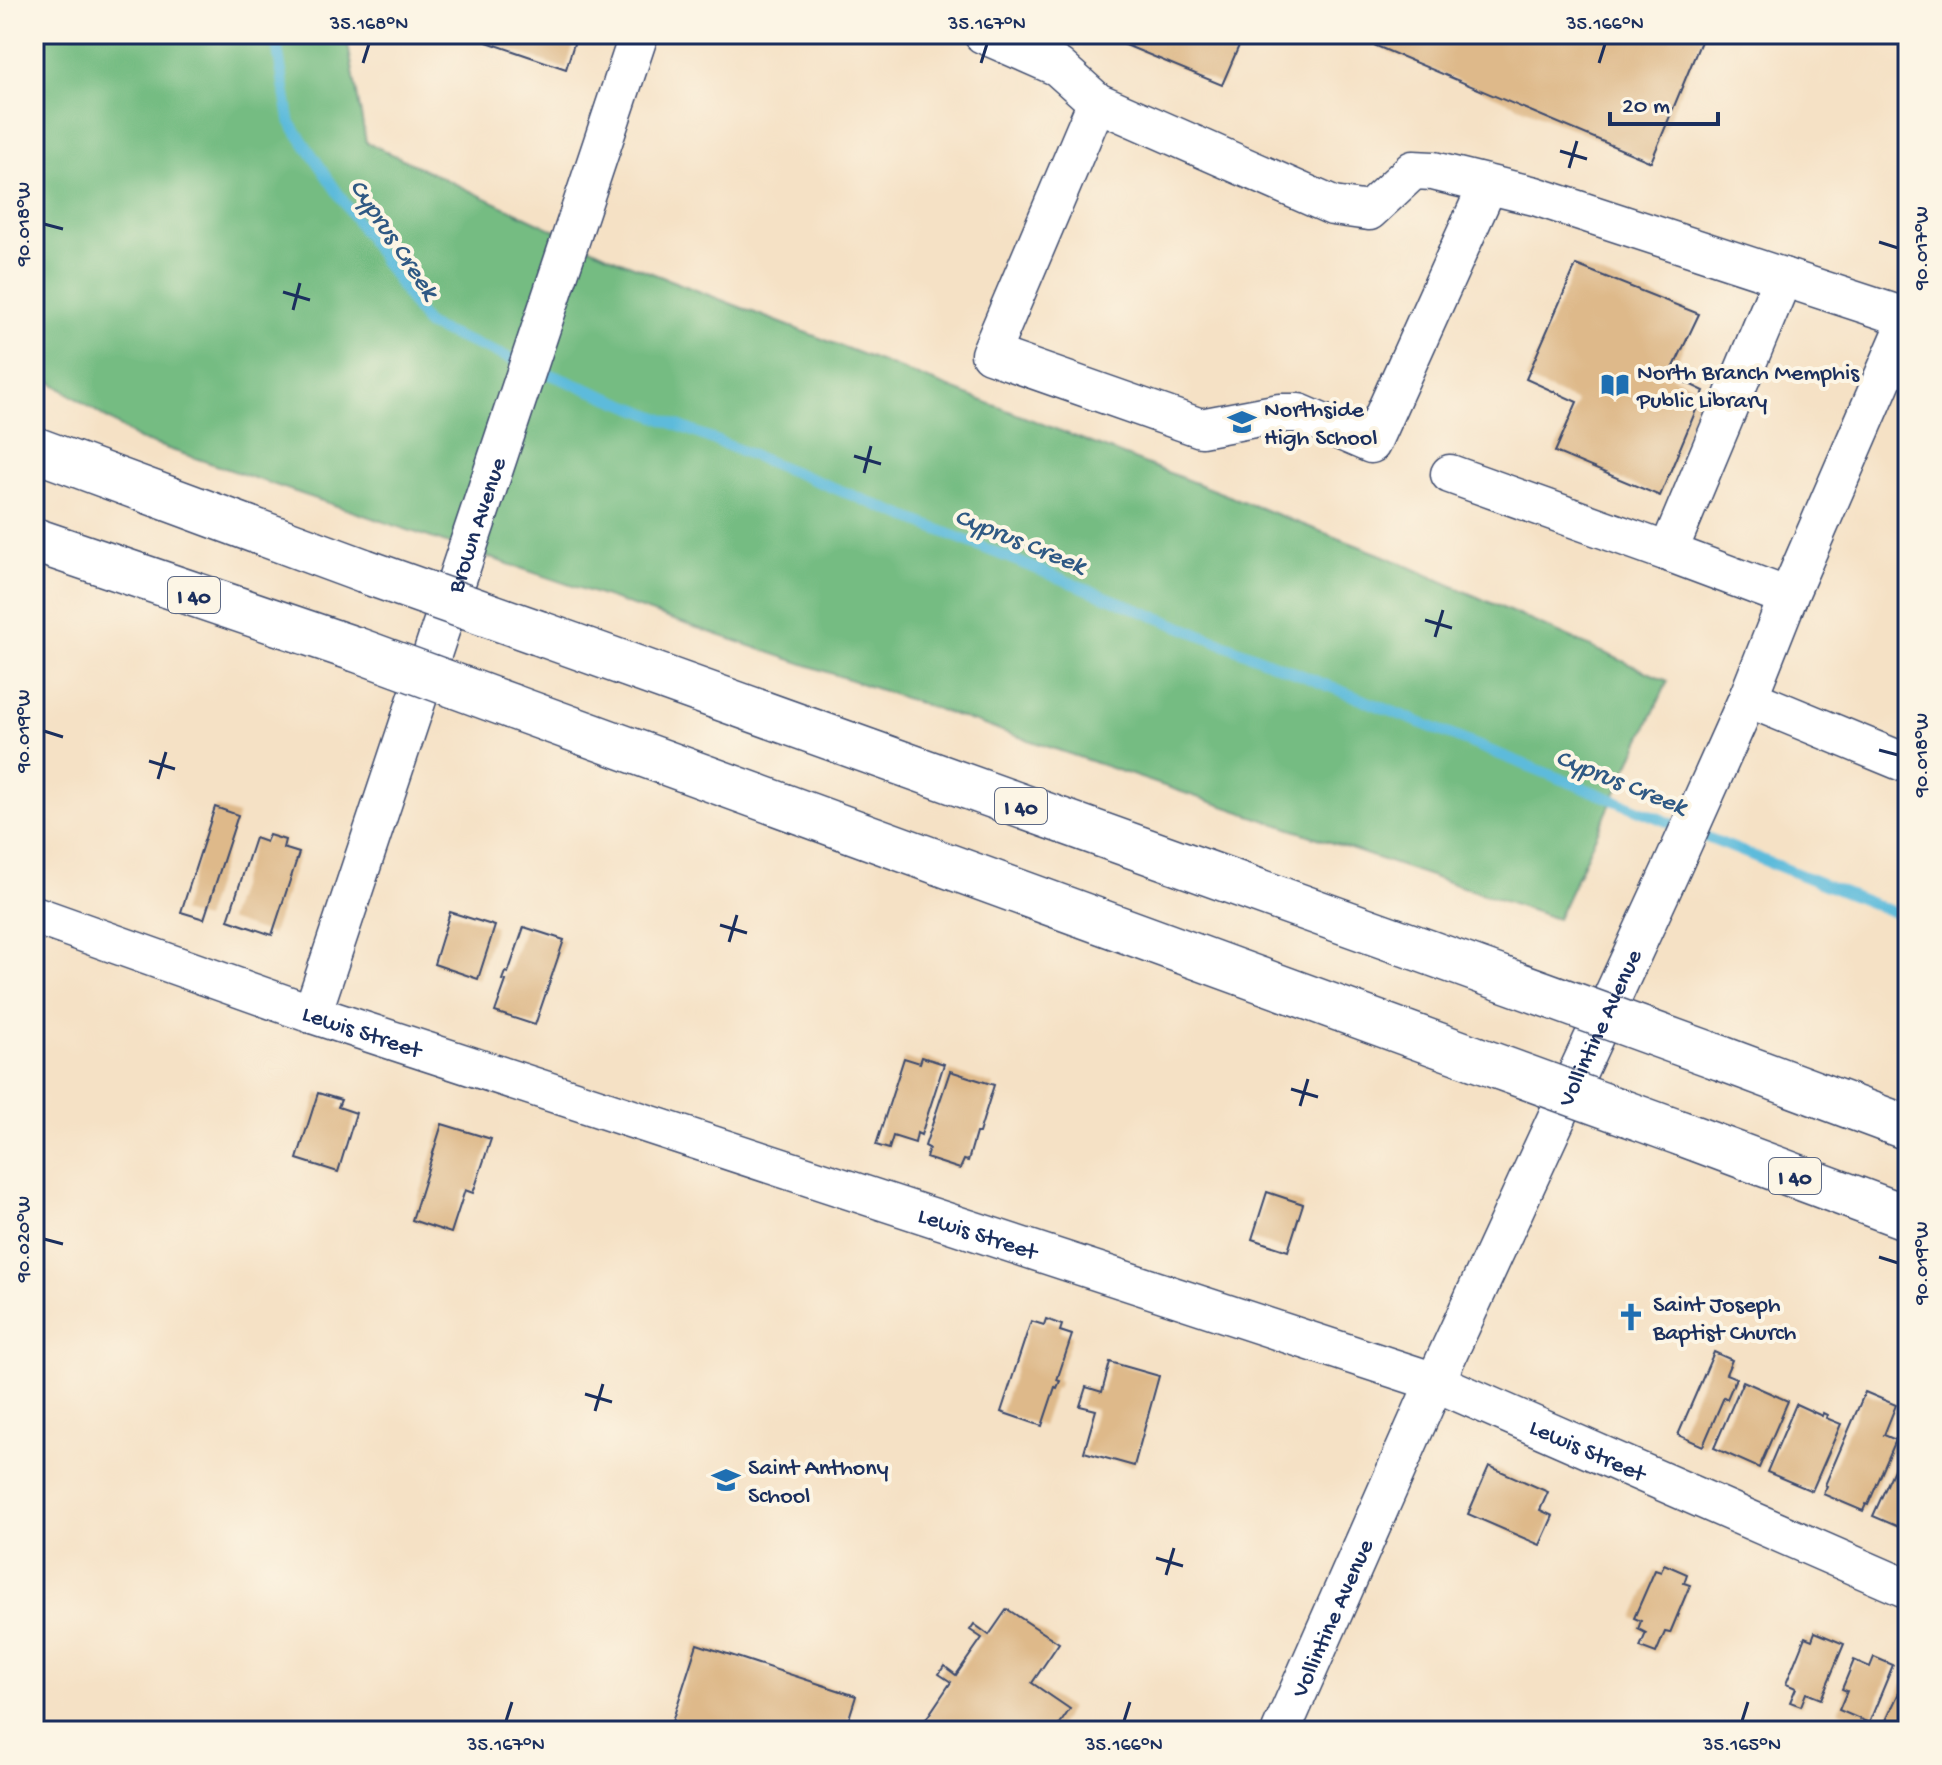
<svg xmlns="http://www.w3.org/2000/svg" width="1942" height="1765" font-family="'Gochi Hand',sans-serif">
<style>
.forest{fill:#74bc82;stroke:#487670;stroke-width:2}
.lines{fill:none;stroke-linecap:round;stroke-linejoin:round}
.stream{stroke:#5dbbdb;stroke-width:11}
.building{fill:#deb98a}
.minor-casing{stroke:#3c4a6d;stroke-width:41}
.highway-casing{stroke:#3c4a6d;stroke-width:47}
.minor{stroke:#fff;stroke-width:38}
.highway{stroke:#fff;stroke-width:44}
.highway-bridge-casing{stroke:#3c4a6d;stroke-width:47;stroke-linecap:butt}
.highway-bridge{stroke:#fff;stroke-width:44}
.ticks{fill:none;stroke:#1b2f5e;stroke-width:3}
.labels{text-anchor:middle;stroke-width:8;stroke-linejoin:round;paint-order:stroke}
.shield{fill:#fcf5e5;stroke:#5e6a86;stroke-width:2}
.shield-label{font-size:22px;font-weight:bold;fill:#1b2f5e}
.poi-label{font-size:24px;fill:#1b2f5e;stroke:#fcf5e5;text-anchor:start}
.street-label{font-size:24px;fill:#1b2f5e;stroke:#fcf5e5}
.water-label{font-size:26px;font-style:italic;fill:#2f5984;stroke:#fcf5e5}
.neatline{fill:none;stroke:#1b2f5e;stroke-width:3}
.ticks-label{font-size:20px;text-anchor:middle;fill:#1b2f5e}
</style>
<rect width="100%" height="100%" fill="#fcf5e5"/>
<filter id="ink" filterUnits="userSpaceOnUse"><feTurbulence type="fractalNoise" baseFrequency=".0125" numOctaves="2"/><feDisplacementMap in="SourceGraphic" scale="16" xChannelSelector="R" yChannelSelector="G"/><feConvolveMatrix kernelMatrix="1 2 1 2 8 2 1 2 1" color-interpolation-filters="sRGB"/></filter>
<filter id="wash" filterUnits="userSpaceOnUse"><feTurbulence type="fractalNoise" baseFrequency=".006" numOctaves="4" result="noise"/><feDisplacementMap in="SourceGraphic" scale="32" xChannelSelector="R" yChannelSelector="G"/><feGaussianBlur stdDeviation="1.8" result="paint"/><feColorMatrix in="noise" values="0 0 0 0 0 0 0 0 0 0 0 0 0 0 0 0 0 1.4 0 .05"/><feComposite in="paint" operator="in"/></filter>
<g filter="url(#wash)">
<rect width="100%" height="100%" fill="#f5e1c5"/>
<polygon class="forest" points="34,34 346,34 366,142 618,260 1387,557 1668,681 1557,919 139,439 34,371"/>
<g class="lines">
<polyline class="stream" points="275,34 290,122 427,325 1908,918"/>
</g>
<g id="blocks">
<g class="building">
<polygon points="489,34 577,34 566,69 487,42"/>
<polygon points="1099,34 1244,34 1222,85"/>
<polygon points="1348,34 1704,34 1651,162"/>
<polygon points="1576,265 1699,314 1670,375 1704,391 1660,496 1555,452 1577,402 1526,379"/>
<polygon points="215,807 238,815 204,919 181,912"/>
<polygon points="269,835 285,840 283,848 299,853 272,935 228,920 255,838 266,842"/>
<polygon points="450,912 495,926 478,979 434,964"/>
<polygon points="524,927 564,940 535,1025 495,1012 506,981 502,980 505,972 508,973"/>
<polygon points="922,1057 944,1064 921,1135 917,1133 915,1143 893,1136 889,1149 876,1145 904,1058 920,1063"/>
<polygon points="950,1071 994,1085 979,1133 976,1133 968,1161 964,1160 960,1169 926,1158 929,1148 925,1146"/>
<polygon points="318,1093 341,1100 338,1107 356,1113 338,1172 297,1159"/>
<polygon points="442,1124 491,1139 473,1193 465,1190 451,1233 412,1220"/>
<polygon points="1267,1192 1303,1204 1288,1251 1252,1239"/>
<polygon points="1046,1319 1062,1325 1060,1331 1072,1335 1057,1380 1060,1381 1057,1388 1055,1387 1042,1426 1001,1412 1031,1321 1044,1325"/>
<polygon points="1714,1352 1732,1360 1726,1374 1736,1378 1727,1399 1724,1397 1703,1446 1678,1435"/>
<polygon points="1110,1362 1159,1376 1134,1466 1084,1452 1096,1410 1080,1406 1086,1387 1102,1392"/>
<polygon points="1743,1381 1788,1401 1759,1468 1714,1448"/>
<polygon points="1865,1392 1896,1405 1884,1435 1896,1440 1868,1505 1866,1504 1863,1511 1823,1494 1827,1486 1825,1485"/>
<polygon points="1796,1404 1822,1416 1823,1413 1827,1415 1826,1418 1841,1424 1812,1491 1767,1472"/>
<polygon points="1905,1445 1908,1446 1908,1531 1873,1516"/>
<polygon points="1489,1466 1548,1492 1540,1510 1553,1516 1540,1545 1468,1514"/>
<polygon points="1664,1564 1687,1574 1684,1583 1690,1585 1670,1633 1665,1632 1656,1653 1640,1647 1646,1633 1638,1629 1641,1621 1634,1618 1655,1570 1661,1572"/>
<polygon points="1007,1609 1059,1643 1032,1683 1070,1709 1055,1731 918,1731 951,1682 939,1674 944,1666 956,1675 982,1638 970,1630 974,1624 989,1635"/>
<polygon points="1815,1632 1844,1644 1821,1699 1806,1693 1801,1706 1790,1702 1796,1688 1786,1684 1805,1637 1812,1640"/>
<polygon points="697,1644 856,1696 845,1731 669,1731"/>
<polygon points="1874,1657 1893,1665 1869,1723 1839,1710 1847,1691 1842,1689 1854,1660 1870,1667"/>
<polygon points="1904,1682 1908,1684 1908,1731 1881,1731"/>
</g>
</g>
</g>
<g filter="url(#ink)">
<use href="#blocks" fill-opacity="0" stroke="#3c4a6d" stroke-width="2"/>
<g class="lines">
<defs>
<g id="minor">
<polyline points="983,34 1058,67 1097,102 1333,206 1369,211 1413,170 1433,171 1535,196 1908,318"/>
<polyline points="1097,102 990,354 1201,428 1280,413 1299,413 1371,444 1488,185"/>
<polyline points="1783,277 1668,552 1788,597"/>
<polyline points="1450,474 1668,552"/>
<polyline points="1748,698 1908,764"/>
<path id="s1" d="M 34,915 L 312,1014 L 1435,1382 L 1908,1589"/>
<path id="s2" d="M 312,1014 L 639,34"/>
<path id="s3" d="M 1281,1731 L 1435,1382 L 1670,872 L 1748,698 L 1788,597 L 1908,320"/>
</g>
<g id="highway">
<polyline points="34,449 364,571"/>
<polyline points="34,540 355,649"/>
<polyline points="539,633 1503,979"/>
<polyline points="513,707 1474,1058"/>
<polyline points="1718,1057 1908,1128"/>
<polyline points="1683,1134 1908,1218"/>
</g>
</defs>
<use href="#minor" class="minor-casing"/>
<use href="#highway" class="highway-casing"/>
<use href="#minor" class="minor"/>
<use href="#highway" class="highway"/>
<defs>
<g id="highway-bridge">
<polyline points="364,571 539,633"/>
<polyline points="355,649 513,707"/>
<polyline points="1503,979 1718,1057"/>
<polyline points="1474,1058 1683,1134"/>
</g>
</defs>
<use href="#highway-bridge" class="highway-bridge-casing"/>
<use href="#highway-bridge" class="highway-bridge"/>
</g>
</g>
<path class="ticks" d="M 363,63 L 369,44M 981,63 L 987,44M 1599,63 L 1605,44M 1560,151 L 1587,159M 1569,168 L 1577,141M 44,224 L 63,229M 1879,242 L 1898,248M 283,292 L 310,300M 293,310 L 300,283M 854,456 L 881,464M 864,473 L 871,446M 1425,620 L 1452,628M 1435,637 L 1443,610M 44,731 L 63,737M 1879,750 L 1898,755M 149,761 L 175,769M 158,779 L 166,752M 720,925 L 747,933M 729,942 L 737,915M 1291,1089 L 1318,1097M 1300,1106 L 1308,1079M 44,1239 L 63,1244M 1879,1257 L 1898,1263M 585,1394 L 612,1402M 595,1411 L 603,1384M 1156,1558 L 1183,1566M 1166,1575 L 1174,1548M 506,1721 L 512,1702M 1124,1721 L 1130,1702M 1742,1721 L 1748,1702"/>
<defs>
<symbol id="library-bare" viewBox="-9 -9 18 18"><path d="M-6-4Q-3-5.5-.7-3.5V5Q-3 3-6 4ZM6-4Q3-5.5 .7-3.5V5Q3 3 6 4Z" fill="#1f6fb2" stroke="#fcf5e5" stroke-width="2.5" paint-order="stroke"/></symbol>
<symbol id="school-bare" viewBox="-9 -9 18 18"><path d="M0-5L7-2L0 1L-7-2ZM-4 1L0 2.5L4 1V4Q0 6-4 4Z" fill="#1f6fb2" stroke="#fcf5e5" stroke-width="2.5" paint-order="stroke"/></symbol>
<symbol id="church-bare" viewBox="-9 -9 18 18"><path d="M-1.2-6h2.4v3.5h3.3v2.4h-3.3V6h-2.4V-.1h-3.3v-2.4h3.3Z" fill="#1f6fb2" stroke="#fcf5e5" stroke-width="2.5" paint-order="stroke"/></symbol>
</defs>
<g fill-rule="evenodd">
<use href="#library-bare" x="1595" y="365" width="40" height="40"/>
<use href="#school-bare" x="1222" y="402" width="40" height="40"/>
<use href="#church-bare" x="1611" y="1297" width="40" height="40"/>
<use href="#school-bare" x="706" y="1460" width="40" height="40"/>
</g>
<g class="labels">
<g class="shield">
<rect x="168" y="577" width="52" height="36" rx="6"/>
<rect x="995" y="788" width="52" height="36" rx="6"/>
<rect x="1769" y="1158" width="52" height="36" rx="6"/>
</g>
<g class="shield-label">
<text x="194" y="603">I 40</text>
<text x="1021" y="814">I 40</text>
<text x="1795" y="1184">I 40</text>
</g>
<g class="poi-label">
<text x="1637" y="379">North Branch Memphis<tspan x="1637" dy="28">Public Library</tspan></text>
<text x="1264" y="416">Northside<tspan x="1264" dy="28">High School</tspan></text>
<text x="1653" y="1311">Saint Joseph<tspan x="1653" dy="28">Baptist Church</tspan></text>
<text x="748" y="1474">Saint Anthony<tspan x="748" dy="28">School</tspan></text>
</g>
<g class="street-label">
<text dy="8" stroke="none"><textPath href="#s2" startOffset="516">Brown Avenue</textPath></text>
<text dy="8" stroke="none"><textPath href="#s3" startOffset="772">Vollintine Avenue</textPath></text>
<text dy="8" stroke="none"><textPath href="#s1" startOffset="348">Lewis Street</textPath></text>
<text dy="8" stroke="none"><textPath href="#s1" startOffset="996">Lewis Street</textPath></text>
<text dy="8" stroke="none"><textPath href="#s1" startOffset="1644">Lewis Street</textPath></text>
<text dy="8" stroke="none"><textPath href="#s3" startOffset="124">Vollintine Avenue</textPath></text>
</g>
<g class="water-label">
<text transform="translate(396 238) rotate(56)" y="9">Cyprus Creek</text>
<text transform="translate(1021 539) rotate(22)" y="9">Cyprus Creek</text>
<text transform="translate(1622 780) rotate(22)" y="9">Cyprus Creek</text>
</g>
</g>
<rect width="1942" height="1765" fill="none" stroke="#fcf5e5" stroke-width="88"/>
<path d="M1610 112v12h108v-12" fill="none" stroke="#1b2f5e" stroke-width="4"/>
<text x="1622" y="112" font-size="24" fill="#1b2f5e" stroke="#fcf5e5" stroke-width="6" paint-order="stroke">20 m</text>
<rect x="44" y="44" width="1854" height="1677" class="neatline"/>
<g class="ticks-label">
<text x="369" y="29">35.168°N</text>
<text x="987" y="29">35.167°N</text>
<text x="1605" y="29">35.166°N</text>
<text transform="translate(22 224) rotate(-90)" y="7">90.018°W</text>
<text transform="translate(1920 248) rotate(-90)" y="7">90.017°W</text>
<text transform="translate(22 731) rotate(-90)" y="7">90.019°W</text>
<text transform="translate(1920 755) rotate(-90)" y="7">90.018°W</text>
<text transform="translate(22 1239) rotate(-90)" y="7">90.020°W</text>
<text transform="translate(1920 1263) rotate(-90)" y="7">90.019°W</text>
<text x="506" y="1750">35.167°N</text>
<text x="1124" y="1750">35.166°N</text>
<text x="1742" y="1750">35.165°N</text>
</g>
</svg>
